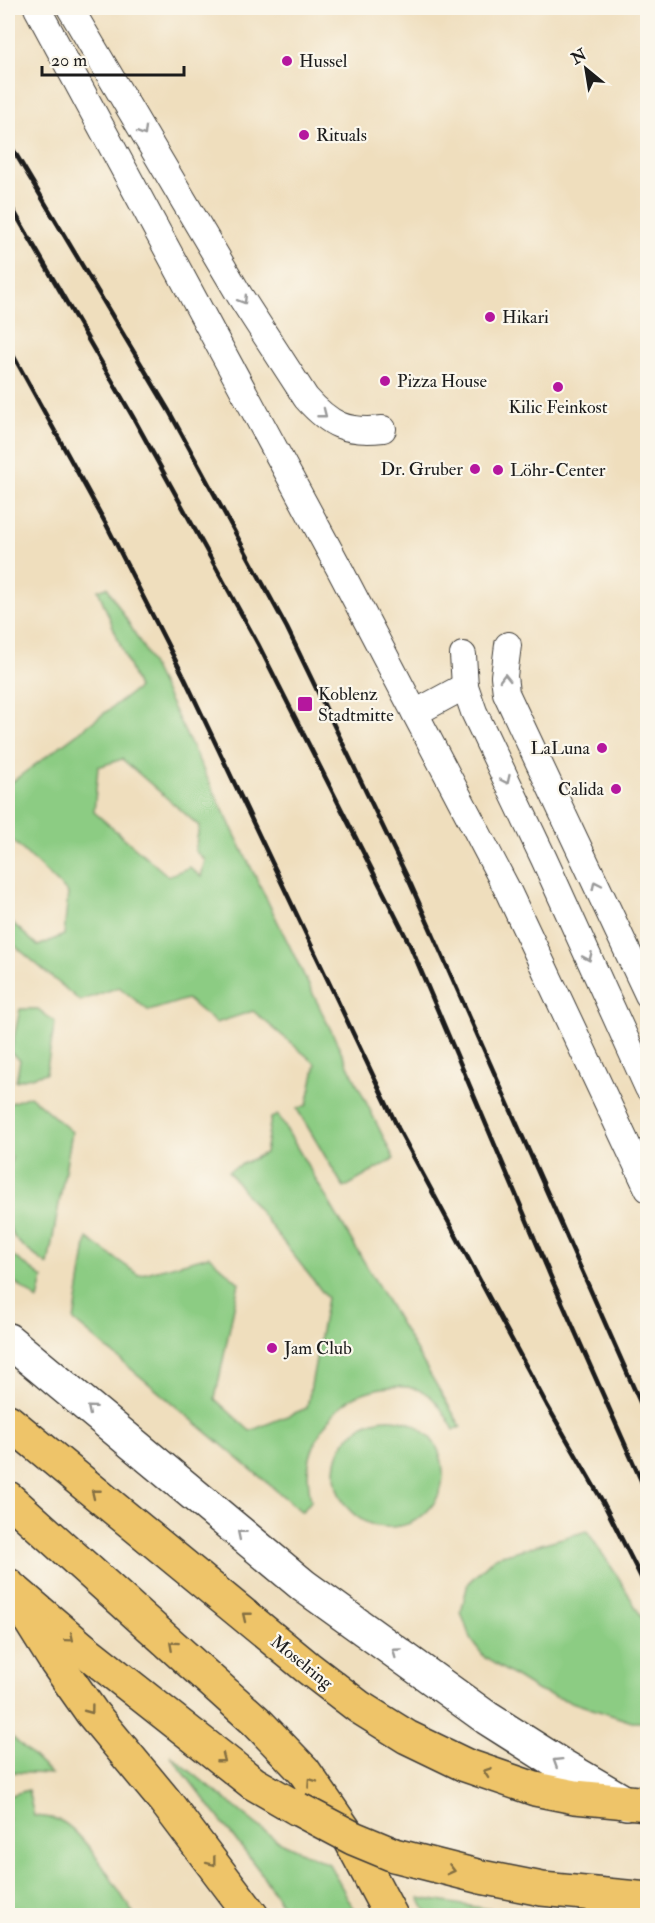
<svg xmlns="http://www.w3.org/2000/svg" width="655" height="1923" font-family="'IM FELL Double Pica',serif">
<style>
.green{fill:#8ccc83;stroke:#547450;stroke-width:1.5;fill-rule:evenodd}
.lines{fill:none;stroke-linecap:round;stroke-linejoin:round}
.service-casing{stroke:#3c3934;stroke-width:28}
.minor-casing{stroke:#3c3934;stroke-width:36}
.primary-casing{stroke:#3c3934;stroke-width:36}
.trunk-casing{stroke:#3c3934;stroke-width:36}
.service{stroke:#fff;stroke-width:26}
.minor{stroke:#fff;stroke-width:33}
.primary{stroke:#eec469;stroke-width:33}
.trunk{stroke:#eec469;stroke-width:33}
.rail{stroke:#1c1c1c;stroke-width:4.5}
.primary-bridge-casing{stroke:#3c3934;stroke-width:36;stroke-linecap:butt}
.primary-bridge{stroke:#eec469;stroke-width:33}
.oneway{stroke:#999}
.oneway2{stroke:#857042}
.poi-dot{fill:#b5179e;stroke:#fbf7ec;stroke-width:2}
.labels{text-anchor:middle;stroke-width:4.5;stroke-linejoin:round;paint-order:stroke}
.poi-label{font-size:18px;fill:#1c1c1c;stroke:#fbf7ec;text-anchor:start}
.street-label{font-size:18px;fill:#1c1c1c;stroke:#fbf7ec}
</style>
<rect width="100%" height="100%" fill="#fbf7ec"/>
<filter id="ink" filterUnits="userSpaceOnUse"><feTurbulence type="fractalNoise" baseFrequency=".0167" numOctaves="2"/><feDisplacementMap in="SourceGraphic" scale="12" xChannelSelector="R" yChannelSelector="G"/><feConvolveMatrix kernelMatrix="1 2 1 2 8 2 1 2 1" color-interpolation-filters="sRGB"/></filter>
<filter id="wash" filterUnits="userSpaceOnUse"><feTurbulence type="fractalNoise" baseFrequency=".008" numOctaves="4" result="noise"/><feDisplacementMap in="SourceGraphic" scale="24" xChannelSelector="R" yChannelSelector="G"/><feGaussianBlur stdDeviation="1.35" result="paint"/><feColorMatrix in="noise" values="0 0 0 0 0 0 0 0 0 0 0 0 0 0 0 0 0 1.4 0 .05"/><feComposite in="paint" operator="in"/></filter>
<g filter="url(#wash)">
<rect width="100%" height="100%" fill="#efdebd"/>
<g class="green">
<path d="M 107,587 L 143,647 L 394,1159 L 344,1188 L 297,1109 L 307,1105 L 316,1064 L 253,1011 L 216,1023 L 187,999 L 149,1011 L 119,987 L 80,1001 L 8,940 L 8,919 L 38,946 L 64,935 L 68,893 L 8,836 L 8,785 L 138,688 L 98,590 ZM 122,759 L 199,826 L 195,851 L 205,860 L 201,877 L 190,867 L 168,876 L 94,812 L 98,767 Z"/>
<polygon points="20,1009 38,1009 55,1022 46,1073 16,1081 20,1060 11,1053"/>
<path d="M 30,1096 L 72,1132 L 48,1265 C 39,1258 20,1246 14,1237 C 4,1222 6,1174 12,1157 L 8,1153 L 8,1104 Z"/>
<path d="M 278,1115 L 461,1427 L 454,1430 C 448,1419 440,1405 430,1396 C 407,1378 358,1388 339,1408 C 328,1419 317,1436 312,1451 C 306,1469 308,1483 311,1501 L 302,1512 L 74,1321 L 87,1238 L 139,1275 L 209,1256 L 239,1283 L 215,1399 L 250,1431 L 307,1408 L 327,1298 L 228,1171 L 265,1153 L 271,1118 Z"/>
<polygon points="8,1252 43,1278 38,1300 8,1277"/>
<circle cx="389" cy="1473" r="54"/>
<polygon points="587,1531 620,1580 647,1627 647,1722 632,1722 538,1691 485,1658 470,1638 461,1612 468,1583 495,1557"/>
<polygon points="8,1733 51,1774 8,1772"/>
<polygon points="170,1755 276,1840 329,1864 357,1915 288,1915 262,1874"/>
<path d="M 28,1790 L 34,1816 C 43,1817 52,1817 61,1821 C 86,1834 118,1890 134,1915 L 8,1915 L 8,1796 Z"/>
<polygon points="419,1898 526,1915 428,1915"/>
</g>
</g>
<g filter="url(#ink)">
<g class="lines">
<defs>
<g id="service">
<polyline points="37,8 339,568 507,889 648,1189"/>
<path d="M 70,8 L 240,296 L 306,398 C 330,425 346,433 383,429"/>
<polyline points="508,645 504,676 506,693 648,995"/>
<polyline points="463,655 465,686 474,712 544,859 648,1088"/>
<polyline points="415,713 465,686"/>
</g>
<polyline id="minor" points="8,1340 304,1586 487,1718 561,1765 626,1803"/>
<g id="primary">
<polyline points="8,1421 307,1667 359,1707 407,1737 465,1765 535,1789 575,1797 648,1804"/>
<polyline points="15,1591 83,1649 253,1783 298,1809"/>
<polyline points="394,1855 481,1877 542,1889 648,1899"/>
</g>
<g id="trunk">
<polyline points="8,1498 257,1722 304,1771 348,1835 391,1916"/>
<polyline points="8,1585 56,1662 92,1713 165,1801 252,1916"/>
</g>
</defs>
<use href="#service" class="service-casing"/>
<use href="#minor" class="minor-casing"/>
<use href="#primary" class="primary-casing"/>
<use href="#trunk" class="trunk-casing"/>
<use href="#service" class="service"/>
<use href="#minor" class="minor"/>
<use href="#primary" class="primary"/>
<use href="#trunk" class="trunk"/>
<g class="rail">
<polyline points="8,141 169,411 287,628 411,885 648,1420"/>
<polyline points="8,201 133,417 258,644 410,945 553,1282 648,1496"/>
<polyline points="8,346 106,524 185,679 398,1128 547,1405 603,1502 648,1591"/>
</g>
<defs>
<polyline id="primary-bridge" points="298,1809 353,1838 394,1855"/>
</defs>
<use href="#primary-bridge" class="primary-bridge-casing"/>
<use href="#primary-bridge" class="primary-bridge"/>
</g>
<defs><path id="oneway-chevron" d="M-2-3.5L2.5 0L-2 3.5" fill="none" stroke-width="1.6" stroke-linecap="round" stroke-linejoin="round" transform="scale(1.5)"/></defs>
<g class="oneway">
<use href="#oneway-chevron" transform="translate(143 132) rotate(59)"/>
<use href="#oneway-chevron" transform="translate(243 300) rotate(58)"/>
<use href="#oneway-chevron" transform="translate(323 414) rotate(38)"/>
<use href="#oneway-chevron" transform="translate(505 678) rotate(-91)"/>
<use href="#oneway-chevron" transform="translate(506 780) rotate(65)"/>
<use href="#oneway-chevron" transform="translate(596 885) rotate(-115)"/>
<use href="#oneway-chevron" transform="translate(588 957) rotate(66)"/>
<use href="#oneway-chevron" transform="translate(91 1409) rotate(-140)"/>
<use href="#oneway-chevron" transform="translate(241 1534) rotate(-140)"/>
<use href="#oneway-chevron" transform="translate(396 1652) rotate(-144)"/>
<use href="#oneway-chevron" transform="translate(557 1762) rotate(-148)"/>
</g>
<g class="oneway2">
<use href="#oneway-chevron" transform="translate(95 1493) rotate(-141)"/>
<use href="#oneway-chevron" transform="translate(246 1616) rotate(-141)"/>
<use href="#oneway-chevron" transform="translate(70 1638) rotate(40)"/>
<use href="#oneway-chevron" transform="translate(173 1645) rotate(-138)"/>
<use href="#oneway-chevron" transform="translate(90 1710) rotate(53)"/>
<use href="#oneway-chevron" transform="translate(222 1759) rotate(38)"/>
<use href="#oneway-chevron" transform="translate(487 1772) rotate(-161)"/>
<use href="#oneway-chevron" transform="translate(311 1782) rotate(-125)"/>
<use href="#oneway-chevron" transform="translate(212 1862) rotate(52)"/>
<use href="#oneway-chevron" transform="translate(451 1870) rotate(14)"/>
</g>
</g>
<g class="poi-dot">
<circle cx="287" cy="61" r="6"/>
<circle cx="304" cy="135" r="6"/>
<circle cx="490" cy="317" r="6"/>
<circle cx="385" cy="381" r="6"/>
<circle cx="558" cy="387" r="6"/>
<circle cx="475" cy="469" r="6"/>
<circle cx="498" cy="470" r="6"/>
<rect x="297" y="696" width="16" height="16" rx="3"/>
<circle cx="602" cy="748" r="6"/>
<circle cx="616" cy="789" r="6"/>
<circle cx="272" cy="1348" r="6"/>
</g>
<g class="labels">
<g class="poi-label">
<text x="299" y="67">Hussel</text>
<text x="316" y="141">Rituals</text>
<text x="502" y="323">Hikari</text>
<text x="397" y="387">Pizza House</text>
<text x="558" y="413" text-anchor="middle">Kilic Feinkost</text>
<text x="463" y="475" text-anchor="end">Dr. Gruber</text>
<text x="510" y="476">Löhr-Center</text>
<text x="318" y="700">Koblenz<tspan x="318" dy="21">Stadtmitte</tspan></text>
<text x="590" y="754" text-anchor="end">LaLuna</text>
<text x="604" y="795" text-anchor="end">Calida</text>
<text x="284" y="1354">Jam Club</text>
</g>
<g class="street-label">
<text transform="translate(302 1662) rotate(39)" y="6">Moselring</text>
</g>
</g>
<rect width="655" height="1923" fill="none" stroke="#fbf7ec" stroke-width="30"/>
<g transform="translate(586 69) rotate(330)" stroke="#fbf7ec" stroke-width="4.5" paint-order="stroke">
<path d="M0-4.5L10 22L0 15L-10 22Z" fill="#1c1c1c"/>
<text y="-9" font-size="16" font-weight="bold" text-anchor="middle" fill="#1c1c1c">N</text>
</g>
<path d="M42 66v9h142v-9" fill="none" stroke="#1c1c1c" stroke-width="3"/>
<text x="51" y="66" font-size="18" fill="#1c1c1c" stroke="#fbf7ec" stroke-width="4.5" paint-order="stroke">20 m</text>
</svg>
